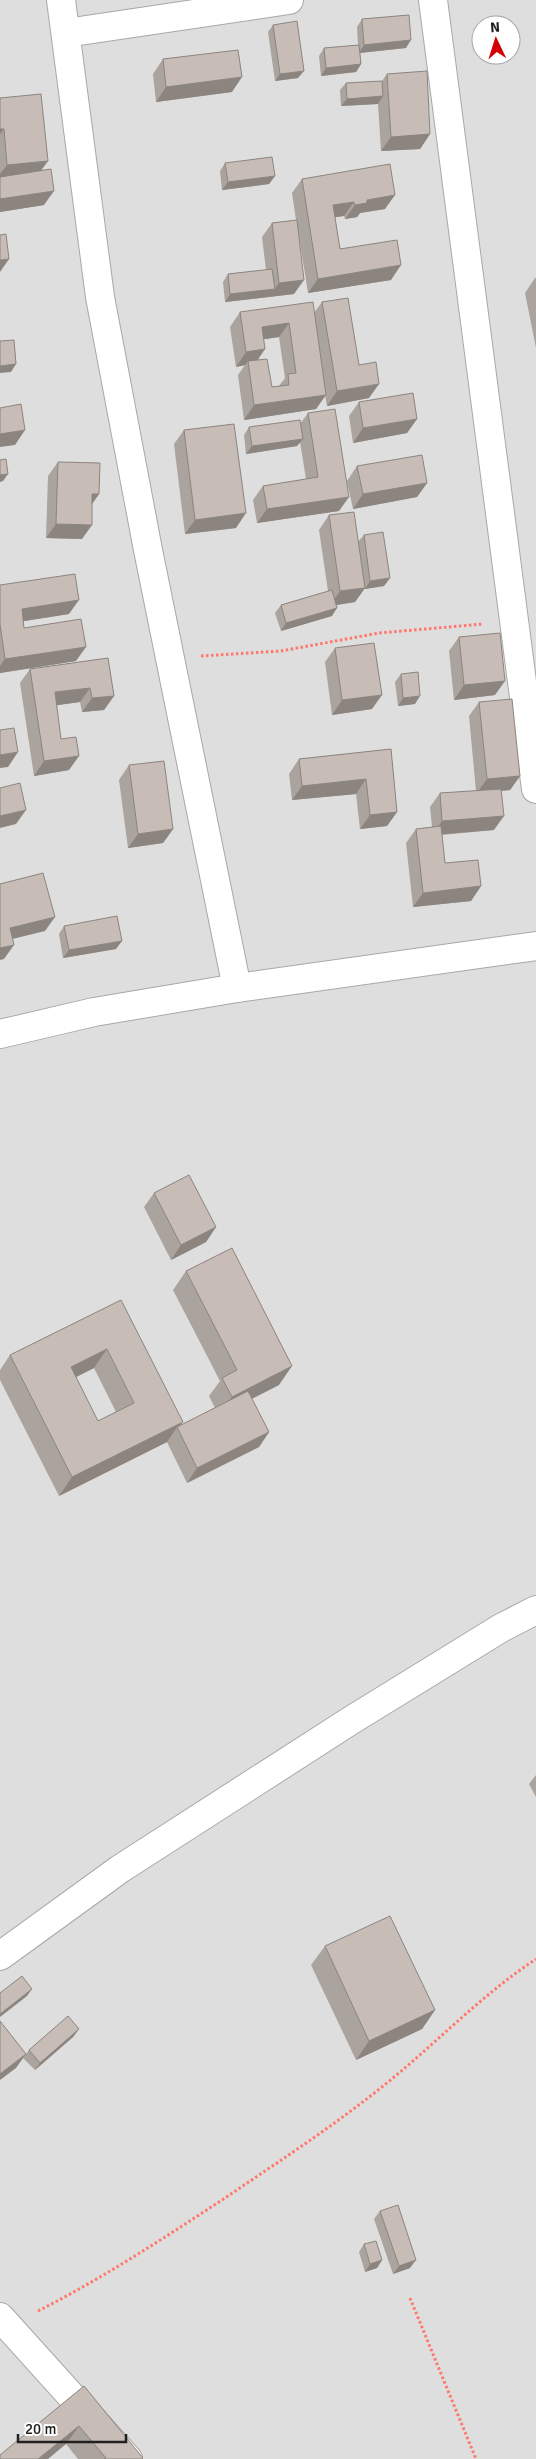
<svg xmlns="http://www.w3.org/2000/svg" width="536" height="2459" font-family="Signika,sans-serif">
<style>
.residential{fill:#dfdede;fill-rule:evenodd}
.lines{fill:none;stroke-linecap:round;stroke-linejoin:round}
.minor-casing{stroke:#a8a8a8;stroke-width:30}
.path{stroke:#ff786b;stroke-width:3;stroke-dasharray:2.5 2.5;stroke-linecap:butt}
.minor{stroke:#fff;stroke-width:28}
.wall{fill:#aba39d;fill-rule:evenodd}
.shaded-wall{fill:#8b847f}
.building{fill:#c7bdb6;stroke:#8b847f;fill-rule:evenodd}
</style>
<rect width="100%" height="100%" fill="#f2eee7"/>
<path class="residential" d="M 0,0 L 536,0 L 536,2459 L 0,2459 ZM 481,25 L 511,25 L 511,55 L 481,55 Z"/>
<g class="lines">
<defs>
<g id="minor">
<polyline points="61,0 100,297 148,550 237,988"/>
<polyline points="433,0 536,789"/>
<polyline points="66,33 289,0"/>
<polyline points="0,1034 94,1012 237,988 536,946"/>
<polyline points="0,1956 120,1869 350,1721 501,1628 536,1610"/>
<polyline points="0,2317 128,2459"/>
</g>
</defs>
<use href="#minor" class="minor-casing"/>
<g class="path">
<polyline points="201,656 281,651 379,633 483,624"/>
<polyline points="410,2298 476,2459"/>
<path d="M 38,2311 C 103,2278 164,2238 225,2198 C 275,2164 326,2131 373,2094 C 429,2051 477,1998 536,1959"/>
</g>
<use href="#minor" class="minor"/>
</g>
<g class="wall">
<polygon points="362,19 406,48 360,53 361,64 356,72 321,76 319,56 324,48 358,45 357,27"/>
<polygon points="273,25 298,78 275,81 268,32"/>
<polygon points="163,59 232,92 156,102 153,74"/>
<polygon points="387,74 430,134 420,149 381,151 378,104 341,106 340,90 346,83 382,81"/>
<polygon points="0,98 40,171 44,205 0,212"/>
<polygon points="225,163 275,176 269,184 222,190 220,171"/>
<polygon points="302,179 385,209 360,213 357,217 345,219 344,216 335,217 340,249 391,280 308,293 299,236 294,294 225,302 223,282 228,274 266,270 262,237 272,223 296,220 292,193"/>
<polygon points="535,278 536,278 536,348 525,293"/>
<path d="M 322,302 L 359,365 L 369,398 L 327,406 L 325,395 L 316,409 L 244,420 L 238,375 L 245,365 L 236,367 L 230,327 L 240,312 L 314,313 ZM 279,337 L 285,378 L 279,386 L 272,387 L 258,360 L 264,339 Z"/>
<polygon points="359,402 417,419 407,433 353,443 349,416"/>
<polygon points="308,413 339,511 257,523 253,500 263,486 306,479 300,442 297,446 246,454 244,435 249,427 300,424"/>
<polygon points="184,430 236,528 185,534 174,444"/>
<polygon points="58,462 99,494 92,504 82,539 46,538 48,476"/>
<polygon points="357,466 427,483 417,497 353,509 347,481"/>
<polygon points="329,515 358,542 364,535 390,578 384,586 365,589 360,554 365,588 355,602 336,605 332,616 281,631 275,613 281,605 328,591 319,530"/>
<polygon points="0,585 69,614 24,621 24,628 76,661 0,673"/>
<polygon points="459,637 495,695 454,700 449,651"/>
<polygon points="335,648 372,709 332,715 325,662"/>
<polygon points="108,658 114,696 104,710 82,712 80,702 56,705 61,739 69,770 34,776 20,683 30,669"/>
<polygon points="401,674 415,704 398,706 395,682"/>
<polygon points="479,702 520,776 510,790 501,791 494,830 442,835 445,863 481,886 471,901 413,907 406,843 416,829 432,827 430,807 440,793 476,791 469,716"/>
<polygon points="391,749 397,812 387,826 360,829 356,794 292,800 289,774 299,759"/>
<polygon points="129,765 173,829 163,843 128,848 119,780"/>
<polygon points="64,926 116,949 63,958 59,934"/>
<polygon points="154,1193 216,1227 206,1242 171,1260 144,1207"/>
<path d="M 186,1271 L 279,1385 L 252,1399 L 269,1432 L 259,1447 L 187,1483 L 167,1442 L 59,1496 L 0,1380 L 0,1370 L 10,1355 L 121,1300 L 180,1426 L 215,1408 L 209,1396 L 220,1381 L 173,1290 ZM 94,1368 L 116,1412 L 98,1421 L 76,1377 Z"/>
<polygon points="536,1775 536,1797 529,1784"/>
<polygon points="325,1946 435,2010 422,2029 356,2060 311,1965"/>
<polygon points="79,2029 73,2037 35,2070 23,2058 29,2050"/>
<polygon points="380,2211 410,2268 393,2274 374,2219"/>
<polygon points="364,2244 382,2260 377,2268 365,2272 359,2252"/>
<polygon points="84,2386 143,2459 78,2459 66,2444"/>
</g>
<g class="shaded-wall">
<polygon points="411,40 406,48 359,53 364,45"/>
<polygon points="361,64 356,72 321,76 326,68"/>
<polygon points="304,71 298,78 275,81 280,74"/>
<polygon points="242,77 232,92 156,102 166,87"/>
<polygon points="383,96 378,104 341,106 347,99"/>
<polygon points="0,129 4,129 0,134"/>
<polygon points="430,134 420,149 381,151 391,137"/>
<polygon points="48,161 38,175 0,179 0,174 7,165"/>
<polygon points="275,176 269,184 222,190 228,182"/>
<polygon points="54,191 44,205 0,212 0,199"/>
<polygon points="395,195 385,209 360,213 357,217 345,219 355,205 367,200"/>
<polygon points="354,202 344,216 323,219 333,205"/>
<polygon points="9,259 0,272 0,260"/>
<polygon points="401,265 391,280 308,293 318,279"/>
<polygon points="304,280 294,294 269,297 279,283"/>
<polygon points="275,289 269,297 225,302 230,294"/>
<polygon points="289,323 279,337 252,341 262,327"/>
<polygon points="265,349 255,364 248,361 245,365 236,367 246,352"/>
<polygon points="16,364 11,372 0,373 0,366"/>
<polygon points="379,384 369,398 327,406 337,391"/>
<polygon points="326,395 316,409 244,420 254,405"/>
<polygon points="417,419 407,433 353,443 363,428"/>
<polygon points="25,430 15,445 0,447 0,434"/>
<polygon points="303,439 297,446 246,454 252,446"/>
<polygon points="8,474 3,481 0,482 0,475"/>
<polygon points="427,483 417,497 353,509 363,494"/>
<polygon points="92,494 99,494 89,508"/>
<polygon points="349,497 339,511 257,523 267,509"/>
<polygon points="246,513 236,528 185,534 195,520"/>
<polygon points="56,524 92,525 82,539 46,538"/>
<polygon points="390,578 384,586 365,589 370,581"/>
<polygon points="365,588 355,602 330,606 340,591"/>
<polygon points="79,600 69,614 12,623 22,609"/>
<polygon points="337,608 332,616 281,631 286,623"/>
<polygon points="86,647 76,661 0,673 0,666 5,659"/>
<polygon points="505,681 495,695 454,700 464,685"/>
<polygon points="90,688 80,702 45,707 55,692"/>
<polygon points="382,695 372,709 332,715 342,700"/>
<polygon points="114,696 104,710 82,712 92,698"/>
<polygon points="420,696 415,704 398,706 403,698"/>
<polygon points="18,752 8,767 0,768 0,755"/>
<polygon points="79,756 69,770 34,776 44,761"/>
<polygon points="520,776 510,790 477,793 487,779"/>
<polygon points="366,779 356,794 292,800 302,786"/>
<polygon points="26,810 16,824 0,828 0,816"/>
<polygon points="397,812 387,826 360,829 370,815"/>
<polygon points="504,816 494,830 432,835 442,821"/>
<polygon points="173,829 163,843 128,848 138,834"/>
<polygon points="481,886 471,901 413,907 423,893"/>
<polygon points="55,917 45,931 0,942 10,928"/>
<polygon points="122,941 116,949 63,958 69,950"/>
<polygon points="14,945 4,959 0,960 0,948"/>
<polygon points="216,1227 206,1242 171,1260 181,1245"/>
<polygon points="107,1349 94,1368 58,1386 71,1367"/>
<polygon points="292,1366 279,1385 219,1415 232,1397"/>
<polygon points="183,1422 177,1429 177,1427 167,1442 59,1496 72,1477"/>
<polygon points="269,1432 259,1447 187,1483 197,1468"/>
<polygon points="32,1989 27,1996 0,2017 0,2014"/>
<polygon points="435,2010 422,2029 356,2060 369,2041"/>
<polygon points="79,2029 73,2037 35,2070 40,2063"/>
<polygon points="26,2054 16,2068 0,2080 0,2074"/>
<polygon points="382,2260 377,2268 365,2272 370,2264"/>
<polygon points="416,2260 410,2268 393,2274 399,2266"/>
<polygon points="79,2426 66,2444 48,2459 38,2459"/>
</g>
<g class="building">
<polygon points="409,15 411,40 364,45 362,19"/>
<polygon points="297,21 304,71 280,74 273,25"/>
<polygon points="359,45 361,64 326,68 324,48"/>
<polygon points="238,50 242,77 166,87 163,59"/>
<polygon points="427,71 430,134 391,137 387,74"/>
<polygon points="382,81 383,96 347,99 346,83"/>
<polygon points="41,94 48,161 7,165 4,129 0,129 0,98"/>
<polygon points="272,157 275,176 228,182 225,163"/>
<polygon points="390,164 395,195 367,200 367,203 355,205 354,202 333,205 340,249 397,240 401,265 318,279 302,179"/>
<polygon points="51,169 54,191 0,199 0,177"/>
<polygon points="297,220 304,280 279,283 272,223"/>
<polygon points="6,234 9,259 0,260 0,235"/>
<polygon points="272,269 275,289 230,294 228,274"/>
<polygon points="348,298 359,365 376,362 379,384 337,391 322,302"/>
<polygon points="313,302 326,395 254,405 248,361 267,359 272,387 289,385 288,374 296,373 289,323 262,327 265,349 246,352 240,312"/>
<polygon points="14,340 16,364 0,366 0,341"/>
<polygon points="413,393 417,419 363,428 359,402"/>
<polygon points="21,404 25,430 0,434 0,408"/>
<polygon points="335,409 349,497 267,509 263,486 318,477 308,413"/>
<polygon points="300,420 303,439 252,446 249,427"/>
<polygon points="234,424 246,513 195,520 184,430"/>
<polygon points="422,455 427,483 363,494 357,466"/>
<polygon points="6,459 8,474 0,475 0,460"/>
<polygon points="58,462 100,463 99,494 92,494 92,525 56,524"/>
<polygon points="354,512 365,588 340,591 329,515"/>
<polygon points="383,532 390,578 370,581 364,535"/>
<polygon points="75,574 79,600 22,609 24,628 81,619 86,647 5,659 0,624 0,585"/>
<polygon points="332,590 337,608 286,623 281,605"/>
<polygon points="500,633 505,681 464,685 459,637"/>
<polygon points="374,643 382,695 342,700 335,648"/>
<polygon points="108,658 114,696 92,698 90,688 55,692 61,739 76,737 79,756 44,761 30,669"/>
<polygon points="418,672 420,696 403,698 401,674"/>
<polygon points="512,699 520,776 487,779 479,702"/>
<polygon points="14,728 18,752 0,755 0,730"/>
<polygon points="391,749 397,812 370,815 366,779 302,786 299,759"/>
<polygon points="164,761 173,829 138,834 129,765"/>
<polygon points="20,783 26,810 0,816 0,788"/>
<polygon points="501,789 504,816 442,821 440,793"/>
<polygon points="441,826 445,863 478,860 481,886 423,893 416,829"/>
<polygon points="43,873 55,917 10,928 14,945 0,948 0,884"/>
<polygon points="117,916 122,941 69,950 64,926"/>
<polygon points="189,1175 216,1227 181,1245 154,1193"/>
<polygon points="232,1248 292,1366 232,1397 222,1378 237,1370 186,1271"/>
<path d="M 121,1300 L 183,1422 L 72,1477 L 10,1355 ZM 107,1349 L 134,1403 L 98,1421 L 71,1367 Z"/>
<polygon points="248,1391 269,1432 197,1468 177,1427"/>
<polygon points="390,1916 435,2010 369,2041 325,1946"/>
<polygon points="22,1976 32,1989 0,2014 0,1993"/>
<polygon points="68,2016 79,2029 40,2063 29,2050"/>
<polygon points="0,2021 26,2054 0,2074"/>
<polygon points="398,2205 416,2260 399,2266 380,2211"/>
<polygon points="376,2241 382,2260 370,2264 364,2244"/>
<polygon points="84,2386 143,2458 142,2459 104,2459 106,2458 79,2426 38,2459 0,2459 0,2455"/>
</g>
<g transform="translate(496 40) rotate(356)"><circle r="24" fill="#ffffff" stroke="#a6a6a6"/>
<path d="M0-4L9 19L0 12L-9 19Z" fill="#d20004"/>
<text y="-8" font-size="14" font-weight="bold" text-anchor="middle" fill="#212121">N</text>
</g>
<path d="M18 2434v8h108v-8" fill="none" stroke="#212121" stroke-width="2.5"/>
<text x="25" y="2434" font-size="15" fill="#212121" stroke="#ffffff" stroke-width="4" paint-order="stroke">20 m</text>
</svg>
